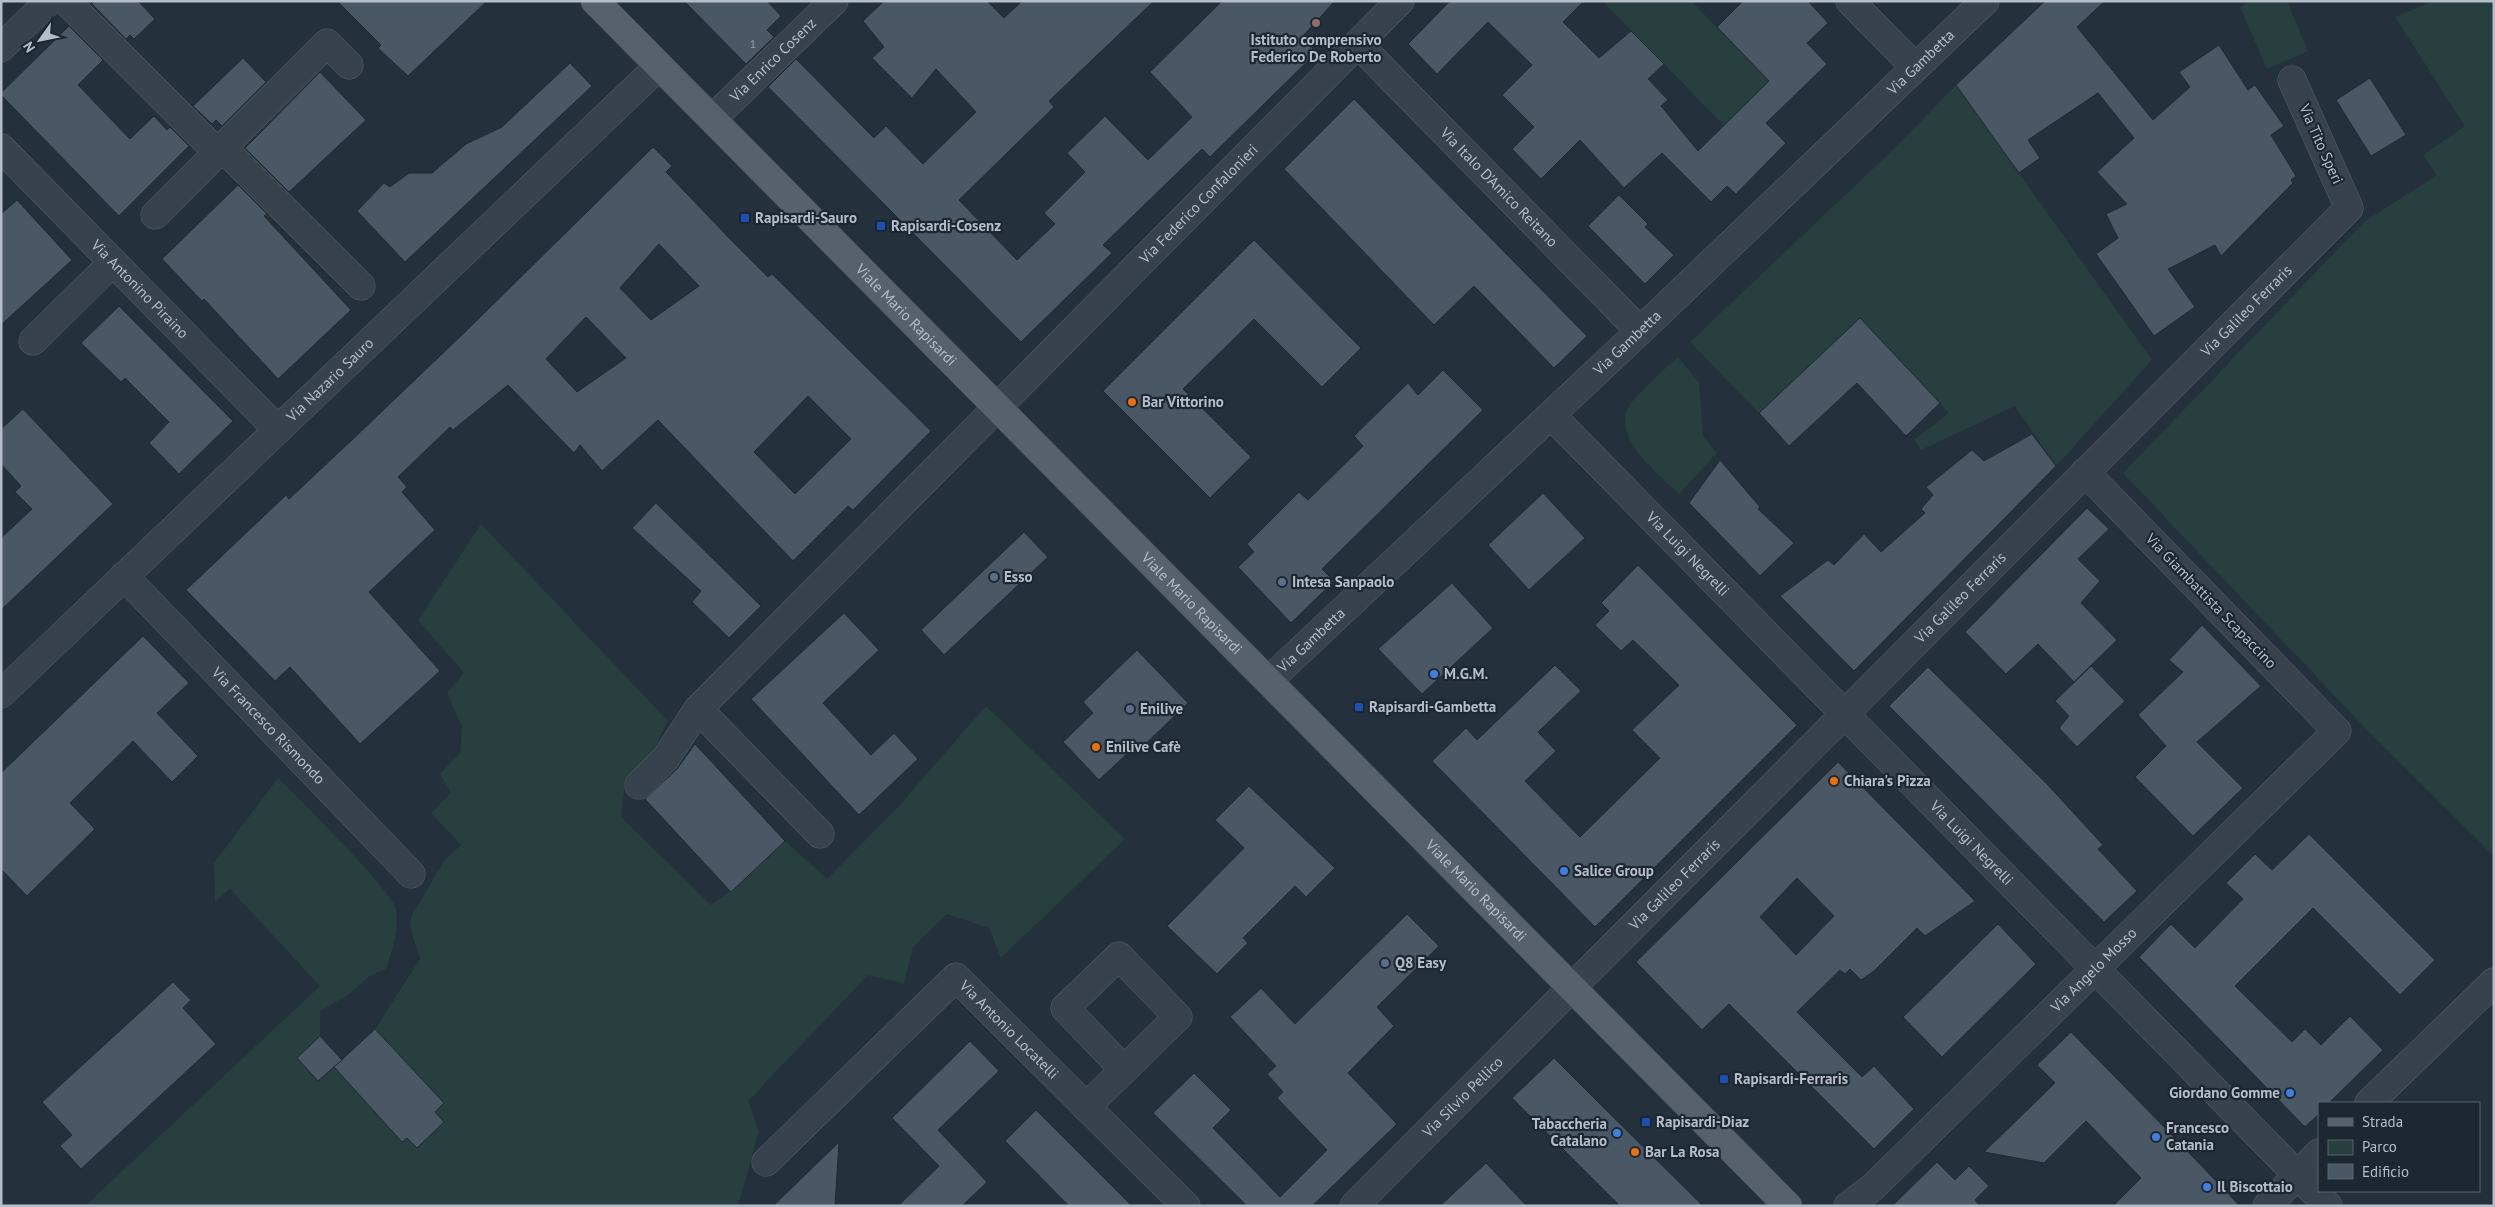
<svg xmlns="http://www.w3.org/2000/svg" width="2495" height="1207" font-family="'PT Sans',sans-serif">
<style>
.green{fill:#273f3f}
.building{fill:#4a5866;stroke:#1f2934;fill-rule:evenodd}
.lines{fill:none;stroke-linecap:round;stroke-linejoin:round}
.minor-casing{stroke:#56606b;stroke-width:29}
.major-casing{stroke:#444e59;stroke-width:29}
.minor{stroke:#38424d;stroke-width:28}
.major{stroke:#56616d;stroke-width:28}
.education-dot{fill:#8d6e63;stroke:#1d2732;stroke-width:2}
.transit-dot{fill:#1a4fb4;stroke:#1d2732;stroke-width:2}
.food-dot{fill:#e8710a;stroke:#1d2732;stroke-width:2}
.service-dot{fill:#5c6f8a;stroke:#1d2732;stroke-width:2}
.shop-dot{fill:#3f7fe0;stroke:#1d2732;stroke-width:2}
.labels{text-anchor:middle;stroke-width:4.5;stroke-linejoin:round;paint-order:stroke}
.number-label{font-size:12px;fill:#9aa4b0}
.poi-label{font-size:15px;font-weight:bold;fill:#b4bdc8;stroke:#1d2732;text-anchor:start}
.street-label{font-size:15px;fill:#b4bdc8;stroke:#1d2732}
</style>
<rect width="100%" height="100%" fill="#24313d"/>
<g class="green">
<polygon points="1602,1 1691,1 1769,81 1724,125"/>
<polygon points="2249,1 2287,1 2308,51 2267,69 2240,7"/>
<polygon points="2434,1 2494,1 2494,856 2370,733 2123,473 2364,222 2437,175 2423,155 2465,126 2395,17"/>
<polygon points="1956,85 2152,360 2056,466 2015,406 1921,450 1914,440 1949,413 1860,318 1759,413 1690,342 1895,148"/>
<path d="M 1678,357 L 1699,383 L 1703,436 L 1717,453 L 1679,494 C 1660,475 1615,441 1627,410 C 1632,397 1666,368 1678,357 Z"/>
<path d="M 481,524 L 668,721 L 651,755 L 625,783 L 621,817 L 711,905 L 731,891 L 785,841 L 827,879 L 897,808 L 986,706 L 1125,839 L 1001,958 L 989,928 L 947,914 L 913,947 L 904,983 L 868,975 L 748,1101 L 759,1131 L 738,1206 L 85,1206 L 320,986 L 230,889 L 215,902 L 214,863 L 278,778 C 298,798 391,889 396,909 C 400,928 392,951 386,969 L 368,977 L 349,994 L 320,1011 L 320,1036 L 297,1058 L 318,1081 L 334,1067 L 402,1142 L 407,1138 L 417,1148 L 444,1122 L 435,1112 L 444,1103 L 375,1029 L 420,959 L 410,927 L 411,917 L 444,861 L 461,845 L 431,813 L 451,793 L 440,774 L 460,753 L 462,727 L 447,693 L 464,673 L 418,620 Z"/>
</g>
<g class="building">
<polygon points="95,1 138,1 155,19 134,39 130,35 126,39 92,4"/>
<polygon points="337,1 487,1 408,76 378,48 381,45"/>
<polygon points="684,1 767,1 781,16 767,30 774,37 746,64"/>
<polygon points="884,1 987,1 1004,18 1022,1 1154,1 1049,101 1054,107 959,200 1017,260 1055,224 1044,213 1085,172 1067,153 1105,116 1148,160 1192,117 1150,72 1222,1 1335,1 1301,38 1317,52 1210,157 1202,149 1103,245 1112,253 1021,342 768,87 796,59 874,138 886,126 923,164 976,112 936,69 912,98 872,58 884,47 863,21"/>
<polygon points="1450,1 1584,1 1563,22 1599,58 1631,31 1664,64 1648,79 1668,100 1661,106 1698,151 1769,81 1717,27 1743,1 1808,1 1828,23 1807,43 1827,64 1766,123 1786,143 1736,194 1727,186 1711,202 1662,153 1624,188 1580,140 1541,179 1512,149 1534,127 1502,95 1532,65 1488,22 1437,74 1408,44"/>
<polygon points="2045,1 2105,1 2077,27 2153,120 2190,87 2179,72 2219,45 2248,90 2255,85 2284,126 2271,135 2296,176 2291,180 2293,183 2221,256 2215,245 2168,269 2195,307 2154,336 2096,254 2118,238 2106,214 2127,204 2097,172 2134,138 2098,93 2028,140 2040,158 2019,173 1956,85"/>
<polygon points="69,26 103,60 78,85 130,139 154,116 167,130 170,127 189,146 119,216 1,95 1,93"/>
<polygon points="243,58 266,82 222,126 216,120 212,124 193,106"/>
<polygon points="570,63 592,86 405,262 357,211 384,183 390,187 409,173 432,173 466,144 502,127"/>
<polygon points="320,72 366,120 289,192 245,148"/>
<polygon points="2370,78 2406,135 2371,156 2336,100"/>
<polygon points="1354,99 1587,336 1554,368 1474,286 1434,325 1284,169"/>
<path d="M 653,147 L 672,166 L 666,172 L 732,241 L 768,277 L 772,274 L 931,431 L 853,510 L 848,506 L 793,561 L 658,420 L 602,471 L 580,445 L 574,453 L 508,385 L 453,430 L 450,427 L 398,477 L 407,487 L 402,492 L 435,530 L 369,592 L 440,671 L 360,744 L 290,667 L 275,681 L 186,590 L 286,495 L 289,499 L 353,439 L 466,331 ZM 659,244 L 699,286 L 651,320 L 620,288 ZM 586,317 L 626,358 L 577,392 L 546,359 ZM 808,396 L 851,439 L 795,494 L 754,452 Z"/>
<polygon points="238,185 267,214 264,216 351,310 278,379 204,299 202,301 162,259"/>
<polygon points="1619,195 1648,224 1645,227 1674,255 1645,284 1588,226"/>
<polygon points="17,200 72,260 1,325 1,214"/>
<polygon points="1254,240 1361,348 1322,387 1254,319 1183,389 1251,457 1210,498 1103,391"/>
<polygon points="119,306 233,421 179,474 149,443 169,422 125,378 121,382 81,343"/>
<polygon points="1860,318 1940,403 1906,436 1857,383 1789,446 1759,413"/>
<polygon points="1443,370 1483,410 1322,569 1334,581 1291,623 1238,567 1254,552 1247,544 1299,492 1308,500 1363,446 1354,436 1408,383 1418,395"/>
<polygon points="23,409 113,504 1,610 1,538 32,509 15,492 21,486 1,464 1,429"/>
<polygon points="2032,434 2056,466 1854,671 1780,596 1828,560 1834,565 1864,534 1881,552 1925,513 1921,509 1933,495 1926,487 1972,450 1984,461"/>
<polygon points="1720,460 1760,507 1758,509 1794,543 1760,576 1689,503"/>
<polygon points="1543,493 1585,538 1529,590 1488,545"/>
<polygon points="656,503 761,606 729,638 692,602 701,591 632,528"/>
<polygon points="2087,508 2109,529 2078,559 2100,581 2081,603 2117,640 2074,682 2038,644 2006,674 1965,632"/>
<polygon points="1024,532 1048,557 944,655 921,630"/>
<polygon points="1638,565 1797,725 1595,927 1432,761 1466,728 1477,740 1555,665 1581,691 1538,732 1556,751 1525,781 1580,837 1660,758 1632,730 1679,685 1633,640 1621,651 1595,625 1609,611 1601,603"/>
<polygon points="1452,583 1493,628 1422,694 1378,649"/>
<polygon points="844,613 879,650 823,703 871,755 894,733 918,759 859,815 751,699"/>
<polygon points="2202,625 2261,686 2197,742 2243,788 2193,836 2135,777 2166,746 2138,715 2183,672 2169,660"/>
<polygon points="143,636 189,683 157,713 198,756 172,782 133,741 70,803 95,829 27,896 1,869 1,773"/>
<polygon points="1137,650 1188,703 1134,755 1130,751 1099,780 1063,742 1093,713 1083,702"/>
<polygon points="2091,666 2125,701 2077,747 2059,728 2069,716 2055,701"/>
<polygon points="1928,667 2047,784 2103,845 2098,849 2137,891 2104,922 1889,706"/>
<polygon points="695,744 785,841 731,892 645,799 677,769"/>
<path d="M 1838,762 L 1975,901 L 1925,936 L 1917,928 L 1874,971 L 1861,980 L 1850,969 L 1845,974 L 1840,970 L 1797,1012 L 1862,1077 L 1874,1066 L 1914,1109 L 1874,1149 L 1729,1004 L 1702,1030 L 1636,962 ZM 1797,878 L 1834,916 L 1796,955 L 1760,917 Z"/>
<polygon points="1249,786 1335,868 1306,897 1295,886 1243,938 1248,943 1217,974 1167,926 1244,848 1215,820"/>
<polygon points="2309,834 2435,960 2400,995 2313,908 2235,986 2292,1042 2305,1029 2321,1045 2350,1016 2383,1050 2329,1103 2319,1103 2319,1114 2305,1127 2139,957 2171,924 2195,948 2243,899 2226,883 2255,854 2272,870"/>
<polygon points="1407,914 1439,946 1377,1007 1394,1026 1348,1073 1397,1124 1312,1206 1247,1206 1153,1113 1194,1073 1231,1110 1213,1128 1280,1197 1327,1150 1277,1098 1283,1092 1267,1074 1276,1066 1230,1017 1261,988 1295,1024"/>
<polygon points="1998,924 2036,964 1942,1057 1903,1017"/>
<polygon points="173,982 191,1000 183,1008 216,1044 81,1169 60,1146 72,1135 42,1102"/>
<polygon points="375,1029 444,1103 435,1112 444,1122 417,1148 407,1138 402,1142 334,1067"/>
<polygon points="2071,1032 2171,1134 2240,1206 2113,1206 2141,1178 2086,1121 2044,1163 1984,1152 2055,1083 2037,1065"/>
<polygon points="320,1036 342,1060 318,1081 297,1058"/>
<polygon points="970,1041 999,1071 938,1130 987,1182 962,1206 898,1206 939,1166 892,1118"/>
<polygon points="1554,1058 1591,1095 1703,1206 1620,1206 1512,1098"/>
<polygon points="1036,1110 1132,1206 1069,1206 1005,1141"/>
<polygon points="839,1142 835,1206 773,1206"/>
<polygon points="1937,1162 1955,1180 1969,1166 1989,1186 1975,1200 1980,1206 1892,1206"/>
<polygon points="1486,1163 1527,1206 1440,1206"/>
</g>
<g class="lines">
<defs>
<g id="minor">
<polyline points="66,1 218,153"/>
<polyline points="1850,1 1915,67"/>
<path id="s1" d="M 1358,44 L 1640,331"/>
<polyline points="1,48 49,1"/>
<path id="s2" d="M 712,119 L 834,1"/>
<polyline points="222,147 361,286"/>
<path id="s3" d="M 1,148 L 278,430"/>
<polyline points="155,215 327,43 349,65"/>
<polyline points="33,341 113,262"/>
<path id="s4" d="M 1551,415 L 2328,1206"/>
<path id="s5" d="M 124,576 L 411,874"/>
<path id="s6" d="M 1269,680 L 1640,331 L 1985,1"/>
<path id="s7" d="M 1,694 L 659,66"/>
<polyline points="698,709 820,834"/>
<path id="s8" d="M 639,785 L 666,758 L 698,709 L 1400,1"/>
<polyline points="2369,1103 2494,982"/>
<polyline points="1086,1107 1178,1017 1119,956 1065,1008 1124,1070"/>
<path id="s9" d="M 766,1162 L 956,977 L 1186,1206"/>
<path id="s10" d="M 1354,1206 L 2349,208 L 2292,80"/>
<path id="s11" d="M 1848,1206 L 1873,1187 L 2337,731 L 2085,472"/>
<polyline points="2267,1206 2319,1153"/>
</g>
<g id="major">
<path id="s12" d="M 595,1 L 1788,1206"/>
</g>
</defs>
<use href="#minor" class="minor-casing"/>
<use href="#major" class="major-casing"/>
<use href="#minor" class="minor"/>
<use href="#major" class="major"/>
</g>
<circle class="education-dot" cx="1316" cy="23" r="5"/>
<g class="transit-dot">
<rect x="740" y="213" width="10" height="10" rx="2.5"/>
<rect x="876" y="221" width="10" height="10" rx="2.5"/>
<rect x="1354" y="702" width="10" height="10" rx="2.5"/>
<rect x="1719" y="1074" width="10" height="10" rx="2.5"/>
<rect x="1641" y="1117" width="10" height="10" rx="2.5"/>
</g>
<g class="food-dot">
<circle cx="1132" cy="402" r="5"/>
<circle cx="1096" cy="747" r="5"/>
<circle cx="1834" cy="781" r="5"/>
<circle cx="1635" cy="1152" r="5"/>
</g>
<g class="service-dot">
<circle cx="994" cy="577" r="5"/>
<circle cx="1282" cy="582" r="5"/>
<circle cx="1130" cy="709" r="5"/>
<circle cx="1385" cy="963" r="5"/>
</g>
<g class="shop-dot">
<circle cx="1434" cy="674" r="5"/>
<circle cx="1564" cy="871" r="5"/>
<circle cx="2290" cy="1093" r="5"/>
<circle cx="1617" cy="1133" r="5"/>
<circle cx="2156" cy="1137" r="5"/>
<circle cx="2207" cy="1187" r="5"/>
</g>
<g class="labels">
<g class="number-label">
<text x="753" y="48">1</text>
</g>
<g class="poi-label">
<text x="1316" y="45" text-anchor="middle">Istituto comprensivo<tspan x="1316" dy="17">Federico De Roberto</tspan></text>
<text x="755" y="223">Rapisardi-Sauro</text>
<text x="891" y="231">Rapisardi-Cosenz</text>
<text x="1142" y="407">Bar Vittorino</text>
<text x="1004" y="582">Esso</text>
<text x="1292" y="587">Intesa Sanpaolo</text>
<text x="1444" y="679">M.G.M.</text>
<text x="1369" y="712">Rapisardi-Gambetta</text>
<text x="1140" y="714">Enilive</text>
<text x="1106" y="752">Enilive Cafè</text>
<text x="1844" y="786">Chiara's Pizza</text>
<text x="1574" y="876">Salice Group</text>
<text x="1395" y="968">Q8 Easy</text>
<text x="1734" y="1084">Rapisardi-Ferraris</text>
<text x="2280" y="1098" text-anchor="end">Giordano Gomme</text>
<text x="1656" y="1127">Rapisardi-Diaz</text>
<text x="1607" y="1129" text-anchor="end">Tabaccheria<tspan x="1607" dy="17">Catalano</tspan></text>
<text x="2166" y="1133">Francesco<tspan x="2166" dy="17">Catania</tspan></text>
<text x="1645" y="1157">Bar La Rosa</text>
<text x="2217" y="1192">Il Biscottaio</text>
</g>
<g class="street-label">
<text dy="5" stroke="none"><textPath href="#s2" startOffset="85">Via Enrico Cosenz</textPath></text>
<text dy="5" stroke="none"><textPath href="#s6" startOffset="898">Via Gambetta</textPath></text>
<text transform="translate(2321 144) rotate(66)" y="5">Via Tito Speri</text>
<text dy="5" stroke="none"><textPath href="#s1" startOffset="201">Via Italo D'Amico Reitano</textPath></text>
<text dy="5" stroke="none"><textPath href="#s8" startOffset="808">Via Federico Confalonieri</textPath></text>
<text dy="5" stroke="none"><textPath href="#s3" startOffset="198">Via Antonino Piraino</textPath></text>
<text dy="5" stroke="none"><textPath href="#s10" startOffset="1264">Via Galileo Ferraris</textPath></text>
<text dy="5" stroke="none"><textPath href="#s12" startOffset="442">Viale Mario Rapisardi</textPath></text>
<text dy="5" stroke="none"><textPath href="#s6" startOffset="492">Via Gambetta</textPath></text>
<text dy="5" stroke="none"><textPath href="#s7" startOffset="455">Via Nazario Sauro</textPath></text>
<text dy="5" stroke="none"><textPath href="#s4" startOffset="195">Via Luigi Negrelli</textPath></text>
<text dy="5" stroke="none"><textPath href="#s10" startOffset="859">Via Galileo Ferraris</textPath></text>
<text transform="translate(2211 601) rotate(46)" y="5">Via Giambattista Scapaccino</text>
<text dy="5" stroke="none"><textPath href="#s12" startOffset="848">Viale Mario Rapisardi</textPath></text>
<text dy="5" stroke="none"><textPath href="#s6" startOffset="58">Via Gambetta</textPath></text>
<text dy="5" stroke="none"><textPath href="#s5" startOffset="208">Via Francesco Rismondo</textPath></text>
<text dy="5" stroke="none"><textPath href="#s4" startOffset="600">Via Luigi Negrelli</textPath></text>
<text dy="5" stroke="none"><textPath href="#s10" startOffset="454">Via Galileo Ferraris</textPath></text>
<text dy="5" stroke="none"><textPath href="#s12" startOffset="1252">Viale Mario Rapisardi</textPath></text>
<text dy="5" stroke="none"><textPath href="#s11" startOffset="341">Via Angelo Mosso</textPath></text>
<text dy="5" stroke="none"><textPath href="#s9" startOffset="340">Via Antonio Locatelli</textPath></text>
<text dy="5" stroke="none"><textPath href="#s10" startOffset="154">Via Silvio Pellico</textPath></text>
</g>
</g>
<rect width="2495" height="1207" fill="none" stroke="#b4bdc8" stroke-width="5"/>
<rect x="2318" y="1102" width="162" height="90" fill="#1d2732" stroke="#59636e"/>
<rect x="2328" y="1118" width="25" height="8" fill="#56616d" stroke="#59636e"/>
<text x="2362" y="1127" font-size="15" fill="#b4bdc8">Strada</text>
<rect x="2328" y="1140" width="25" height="15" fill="#273f3f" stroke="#59636e"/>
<text x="2362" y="1152" font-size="15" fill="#b4bdc8">Parco</text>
<rect x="2328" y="1164" width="25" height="15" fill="#4a5866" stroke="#59636e"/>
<text x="2362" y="1177" font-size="15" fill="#b4bdc8">Edificio</text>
<g transform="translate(40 40) rotate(237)" stroke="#1d2732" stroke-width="4" paint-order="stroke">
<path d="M0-4L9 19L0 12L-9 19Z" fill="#b4bdc8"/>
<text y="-8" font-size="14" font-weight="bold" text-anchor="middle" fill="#b4bdc8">N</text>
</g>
</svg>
